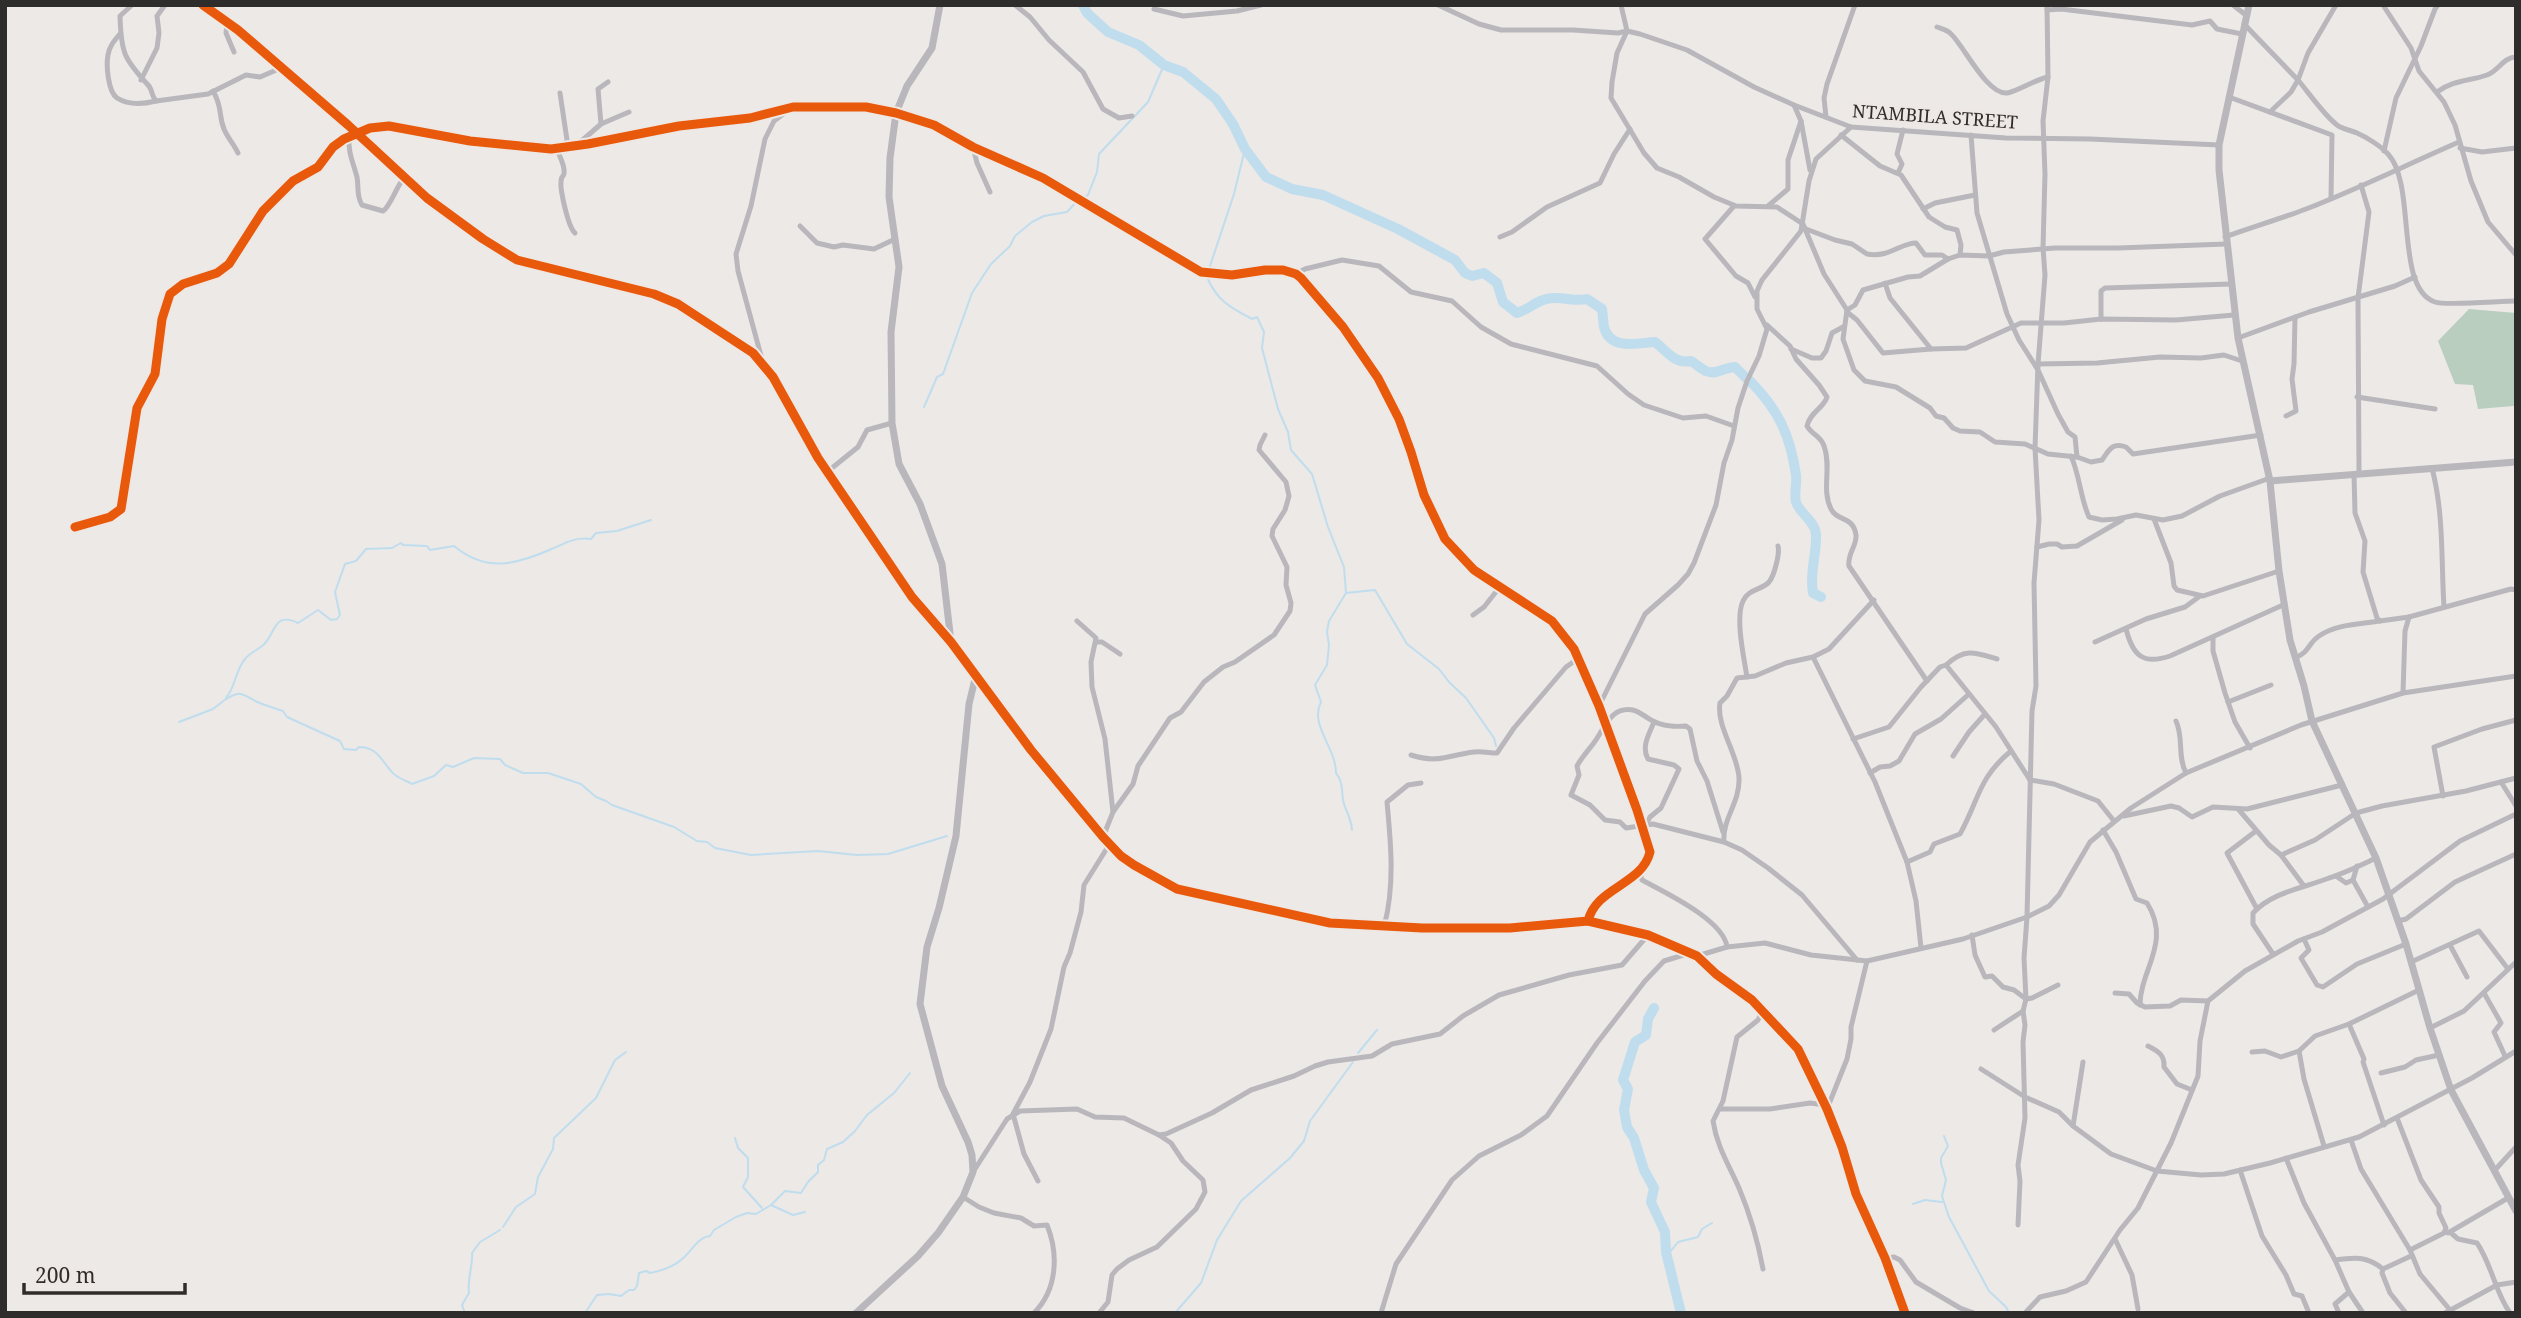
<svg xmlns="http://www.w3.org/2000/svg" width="2521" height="1318" font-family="'Noto Serif',serif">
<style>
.forest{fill:#b9cebf}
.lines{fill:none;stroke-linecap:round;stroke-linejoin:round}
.stream{stroke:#c0ddee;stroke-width:2}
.river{stroke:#c0ddee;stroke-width:10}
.minor{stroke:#b9b7bc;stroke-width:5}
.tertiary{stroke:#b9b7bc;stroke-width:7}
.cycleway-casing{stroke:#eee8e5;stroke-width:13}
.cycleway{stroke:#e8590c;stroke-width:9}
.labels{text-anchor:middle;stroke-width:6;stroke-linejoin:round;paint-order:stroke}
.street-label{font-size:18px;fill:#2f2d2b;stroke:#eee8e5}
</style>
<rect width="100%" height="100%" fill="#ece9e7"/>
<polygon class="forest" points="2469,309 2516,313 2516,405 2513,406 2478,409 2473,385 2455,384 2438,341"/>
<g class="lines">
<g class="stream">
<polyline points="1082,198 1088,195 1097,172 1099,154 1148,102 1164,65"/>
<polyline points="1209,269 1234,194 1245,149"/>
<path d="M 1207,277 C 1217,301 1231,308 1252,319 L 1257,317 L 1264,332 L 1262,348 L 1278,409 L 1288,432 L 1291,450 L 1312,474 L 1328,527 L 1344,567 L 1346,593 L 1329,621 L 1327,632 L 1329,645 L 1327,665 L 1315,685 L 1321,702 C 1309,725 1336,747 1336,773 C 1345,784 1340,795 1345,807 C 1349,816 1351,820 1352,830"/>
<polyline points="924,407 937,377 943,374 972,293 991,264 1010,246 1015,236 1032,222 1044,216 1067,212 1077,201"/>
<polyline points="1346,593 1375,590 1407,644 1439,669 1449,682 1466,698 1494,738 1496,746"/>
<path d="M 226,698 C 236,686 235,671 245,659 C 250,652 261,649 266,642 C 276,630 275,612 298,623 L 318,610 L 331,620 L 337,619 L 340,615 L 335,592 L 345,564 L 356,561 L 366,549 L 392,548 L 401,543 L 403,545 L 427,546 L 430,550 L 454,546 C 488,574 517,564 554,548 C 567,542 576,537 591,539 L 596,533 L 617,531 L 651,520"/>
<path d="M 223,701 C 239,691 240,692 255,701 C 264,705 274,708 283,711 L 287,717 L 340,741 L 344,749 L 356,750 L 359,747 C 377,747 381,760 391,771 C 396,778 405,780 412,784 L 434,776 L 446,765 L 453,767 L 474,758 L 500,759 L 505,765 L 523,773 L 548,773 L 581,784 L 596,797 L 606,801 L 612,805 L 674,827 L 697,841 L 707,842 L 715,848 L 751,855 L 818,851 L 857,855 L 888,854 L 947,836"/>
<polyline points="179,722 213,709 222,702"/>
<polyline points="1358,1053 1377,1030"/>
<polyline points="1944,1136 1948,1146 1941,1158 1941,1163 1946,1180 1942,1196 1949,1217 1989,1291 2006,1307 2009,1313"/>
<polyline points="735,1138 738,1148 748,1158 748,1177 743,1187 762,1208"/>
<polyline points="1913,1204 1925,1200 1942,1202"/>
<polyline points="771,1205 785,1191 801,1193 808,1182 818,1172 818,1165 824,1160 827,1149 843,1142 855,1131 867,1115 894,1093 910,1073"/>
<polyline points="503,1227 516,1207 535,1194 538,1177 553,1149 554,1138 596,1098 615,1060 626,1052"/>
<polyline points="1666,1252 1670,1252 1678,1242 1698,1237 1702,1229 1712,1223"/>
<path d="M 465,1313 L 462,1305 L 469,1293 C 467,1278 473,1267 472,1253 L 480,1242 L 500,1230"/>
<path d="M 585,1313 L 597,1295 L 609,1294 L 621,1296 L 629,1290 L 634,1290 L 637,1286 L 639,1273 L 646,1271 L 650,1273 C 660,1271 673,1267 681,1260 C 691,1253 697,1237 710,1236 L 714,1230 L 736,1217 L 747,1213 L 756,1214 L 771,1205 L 793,1215 L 805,1212"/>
<polyline points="1175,1313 1201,1283 1217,1240 1241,1201 1290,1158 1304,1141 1310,1121 1353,1062"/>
</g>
<g class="river">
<path d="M 1083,5 L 1087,13 L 1108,32 L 1139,45 L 1164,65 L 1183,72 L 1216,99 L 1233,124 L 1245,149 L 1266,177 L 1292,189 L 1323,195 L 1398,229 L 1455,260 L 1465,273 L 1472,276 L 1484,273 L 1497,283 L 1503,302 L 1517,313 C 1530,309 1539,298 1553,298 C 1565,297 1575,302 1587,299 L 1602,309 C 1603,315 1603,321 1604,327 C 1610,351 1638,343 1655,342 C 1668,352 1674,364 1691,361 C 1696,364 1701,369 1706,371 C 1715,376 1725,367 1735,367 L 1746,378"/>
<path d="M 1749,380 C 1778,409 1790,434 1796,475 C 1797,483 1794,494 1796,502 C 1800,514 1815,521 1816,534 C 1817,554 1809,574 1813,593 L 1821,597"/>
<polyline points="1654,1008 1648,1019 1646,1035 1635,1042 1623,1080 1628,1089 1624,1110 1627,1127 1634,1138 1644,1170 1654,1188 1651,1202 1665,1232 1666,1252 1681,1313"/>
</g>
<g class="minor">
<path d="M 132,5 L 120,16 C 121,53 124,59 149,86 C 153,92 151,95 156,101 L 208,94 L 246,75 L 260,77 L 281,68"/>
<polyline points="1015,5 1030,17 1049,40 1083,72 1103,109 1119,118 1132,116"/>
<polyline points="1438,5 1479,24 1501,30 1573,30 1618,33 1627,31 1640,34 1687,50 1754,87 1794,105 1851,127 2006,138 2090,139 2219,145"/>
<path d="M 1621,5 L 1627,31 L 1617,53 L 1612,82 L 1611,98 L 1644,153 L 1657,168 L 1679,177 L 1714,197 L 1736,206 L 1777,207 L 1803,224 L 1824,274 L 1847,310 L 1843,339 L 1854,370 L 1865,381 L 1896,387 L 1930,408 L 1936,416 L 1944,418 L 1953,428 L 1960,431 L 1980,432 L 1995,442 L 2025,444 L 2048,454 L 2077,457 L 2091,462 L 2102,460 C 2109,450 2112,442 2126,447 L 2133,454 L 2261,435"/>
<polyline points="2233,5 2247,16"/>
<path d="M 2336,5 L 2308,53 L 2298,80 C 2309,93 2324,115 2337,125 C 2342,129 2350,130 2357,133 C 2366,137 2381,146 2388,154 C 2417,185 2394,288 2435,302 C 2446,306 2500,301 2516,301"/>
<polyline points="2383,5 2411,48 2419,71 2444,102 2455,125 2471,181 2488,222 2516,255"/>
<polyline points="1154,9 1183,16 1237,11 1261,5"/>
<polyline points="2047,10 2061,9 2192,25 2210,21 2217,29 2242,34"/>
<polyline points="227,23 226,33 234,52"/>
<polyline points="2244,24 2298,80 2291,92 2270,112"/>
<path d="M 1937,27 C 1942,29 1948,30 1951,34 C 1964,46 1987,95 2007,93 C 2018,91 2034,80 2048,77"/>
<path d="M 119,35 C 114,41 109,47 108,55 C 106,65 108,92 117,98 C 128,105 144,104 156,101"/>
<polyline points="141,80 157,48 159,33 157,16 165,5"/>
<path d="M 213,91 C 223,108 218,114 224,129 C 227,137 234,144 238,153"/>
<path d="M 2437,92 C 2453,80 2470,81 2487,75 C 2499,71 2502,58 2516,57"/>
<polyline points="560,93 567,140 563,148"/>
<polyline points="2229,97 2332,135 2331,198"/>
<polyline points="1794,105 1801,121 1810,170"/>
<polyline points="1826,117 1824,98 1827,84 1855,5"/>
<polyline points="601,124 598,89 608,82"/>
<polyline points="1841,135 1880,166 1901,175 1929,217 1945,227 1957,230 1961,245 1960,255"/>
<polyline points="1971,135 1977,213 2007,314 2019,340 2038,370 2058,414 2068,432 2075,437 2077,457"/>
<path d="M 349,137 C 348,153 353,162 357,177 C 359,188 356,195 362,205 L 383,211 C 390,207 396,187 404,178"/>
<polyline points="578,144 601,124 629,112"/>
<polyline points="973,147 977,163 990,192"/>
<polyline points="2460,148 2482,152 2516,148"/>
<path d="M 557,149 C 559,155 564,164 564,170 C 565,178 562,173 561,181 C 560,190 568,227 575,233"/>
<polyline points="2384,151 2396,98 2421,46 2435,9 2438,5"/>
<polyline points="1898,173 1902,164 1897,154 1903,130"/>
<polyline points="1734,206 1705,239 1736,276 1748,283 1755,297"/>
<polyline points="1768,206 1788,189 1788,160 1801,121"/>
<polyline points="1923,209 1935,203 1975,195"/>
<polyline points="800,226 817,243 834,247 843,245 874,249 895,239"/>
<path d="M 1806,229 L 1835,240 L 1852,244 L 1867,254 C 1890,258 1900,243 1916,243 L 1925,255 L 1942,255 L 1948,259"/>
<polyline points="1500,237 1512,232 1547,207 1600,183 1614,154 1630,129"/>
<path d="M 2225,237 C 2252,227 2280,219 2306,209 C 2358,189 2408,164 2459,142"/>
<polyline points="1296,274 1305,269 1342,260 1379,266 1411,292 1452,301 1481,327 1511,344 1597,366 1628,394 1644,405 1683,418 1706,416 1734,426"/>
<polyline points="1885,283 1890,298 1931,349 1966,348 2021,323 2064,323 2101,319 2176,320 2234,315"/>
<polyline points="1847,310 1855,305 1863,290 1908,277 1920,276 1948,259 1960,255 1989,256 2004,252 2055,248 2118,248 2226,244"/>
<polyline points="1847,312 1857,320 1883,353 1931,349"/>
<polyline points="2101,319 2101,291 2105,288 2231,284"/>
<path d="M 1767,325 L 1790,346 L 1796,359 L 1819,385 L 1827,397 C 1824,408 1810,412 1807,426 C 1812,435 1821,436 1824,446 C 1832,467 1821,489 1831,509 C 1837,522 1853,515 1856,535 C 1857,546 1847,554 1849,566 L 1927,681"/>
<polyline points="2238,338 2309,312 2395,286 2415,277"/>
<polyline points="1791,349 1812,358 1821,358 1826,351 1832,333 1843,327"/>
<polyline points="763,363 738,271 736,254 751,206 765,139 774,121 791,108"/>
<polyline points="2038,364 2097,363 2160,357 2201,358 2224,355 2242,361"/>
<polyline points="2357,397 2435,409"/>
<polyline points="2286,416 2296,411 2292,379 2294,364 2295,317"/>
<path d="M 2071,456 C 2080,476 2080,497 2089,517 L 2102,520 L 2117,519 L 2136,515 L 2163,520 L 2182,516 L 2220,496 L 2270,478"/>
<path d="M 2432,468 C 2444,514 2441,560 2444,607"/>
<polyline points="827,472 858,447 867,430 892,423"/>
<polyline points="2359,473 2358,298 2369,212 2361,185"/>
<polyline points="2354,474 2355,513 2365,541 2363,572 2377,618 2380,621 2409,617"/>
<polyline points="2154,519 2171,563 2174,586 2177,590 2203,596 2279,571"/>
<polyline points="2037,547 2049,544 2057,544 2062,547 2077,546 2122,520"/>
<polyline points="1473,615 1484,607 1499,588"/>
<polyline points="1077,621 1096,638 1091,662 1092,687 1105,739 1113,812 1103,837"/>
<path d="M 2126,629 C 2133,656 2143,665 2170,656 L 2283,605"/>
<polyline points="2213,637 2213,651 2225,693 2235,722 2250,748"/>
<polyline points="1096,642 1102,642 1120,654"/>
<polyline points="2095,642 2146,619 2185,607 2200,596"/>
<polyline points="1813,657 1875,782 1907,862 1916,901 1921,948"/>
<path d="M 2295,658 C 2310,652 2308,643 2319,636 C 2336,624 2361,624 2380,621"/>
<path d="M 1946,665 C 1965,648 1974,652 1997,659"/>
<path d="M 1747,677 C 1744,658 1735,618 1743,601 C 1748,589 1762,590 1769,582 C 1774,576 1780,554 1778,546"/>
<polyline points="2403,693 2405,631 2409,617 2511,589 2516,590"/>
<polyline points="2228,702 2271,685"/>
<polyline points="1599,706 1645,614 1678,585 1688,574 1694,563 1716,505 1724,463 1732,440 1738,408 1747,381 1759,356 1767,329 1757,309 1757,291 1762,280 1801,231 1809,181 1816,159 1851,127"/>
<path d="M 2176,721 C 2184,738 2177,756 2186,773"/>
<polyline points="1853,739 1889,727 1921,687 1940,667 1946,665 1996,727 2030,780"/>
<path d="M 1411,755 C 1439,764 1448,755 1474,752 C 1482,751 1490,753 1497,753 L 1514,728 L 1566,667 L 1579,658"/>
<polyline points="1953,756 1969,732 1985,714"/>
<polyline points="1870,773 1880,767 1890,766 1899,761 1915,734 1941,719 1969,694"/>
<polyline points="2030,780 2054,784 2098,801 2114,821"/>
<polyline points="2501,782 2516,806"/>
<polyline points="2443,796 2434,747 2482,729 2516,720"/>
<polyline points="2239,810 2269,845 2281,855 2304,886"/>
<polyline points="1113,812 1133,784 1138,766 1170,718 1181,712 1204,682 1223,667 1235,662 1274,635 1290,611 1291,603 1286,585 1287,567 1272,536 1273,529 1285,510 1289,496 1286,482 1259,450 1260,445 1265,435"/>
<polyline points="2124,816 2171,806 2179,808 2192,817 2213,807 2247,809 2342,785"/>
<path d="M 1647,823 L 1650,817 L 1661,808 L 1679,769 L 1674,765 L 1648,759 C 1641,747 1649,734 1654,722"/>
<path d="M 2103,830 L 2116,852 L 2136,899 L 2147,903 C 2172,942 2140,970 2140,1005"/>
<polyline points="2256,831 2227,853 2257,909"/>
<path d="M 1723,832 L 1707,781 L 1697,761 L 1690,729 L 1686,726 C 1676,727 1662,726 1653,721 C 1646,718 1641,712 1633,710 C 1609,706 1604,731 1593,744 C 1587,752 1582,757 1577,766 L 1579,775 L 1571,795 L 1590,805 L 1605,820 L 1620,822 L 1626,828 L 1653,824 L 1724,842 L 1742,850 L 1768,868 L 1802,895 L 1857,960"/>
<path d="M 1724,842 C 1722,819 1740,803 1739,778 C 1738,754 1716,726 1720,703 L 1727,696 L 1737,678 L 1755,676 L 1786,663 L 1813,657 L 1829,649 L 1874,600"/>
<polyline points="2281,855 2315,840 2356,813 2382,806 2466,791 2516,778"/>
<path d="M 1907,862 L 1930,852 L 1934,844 L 1960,834 C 1979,800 1978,778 2011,751"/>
<path d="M 1639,870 L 1642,880 C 1664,892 1724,920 1727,947"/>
<polyline points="2336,876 2346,883 2353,880 2357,866"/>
<polyline points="2353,880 2368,907"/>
<polyline points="2398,921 2406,919 2455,882 2516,854"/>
<path d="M 1384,927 C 1395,886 1391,844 1387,802 L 1408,785 L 1421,783"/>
<polyline points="1972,935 1975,955 1985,977 1992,976 2003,987 2014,990 2026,999 2032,998 2058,985"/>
<polyline points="2304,939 2309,950 2301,958 2317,985 2323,987 2357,964 2406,944"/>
<polyline points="2450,945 2467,977"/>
<path d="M 2273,954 L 2253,924 L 2253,913 C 2272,892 2304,888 2329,878 C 2345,873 2361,865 2376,858"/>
<polyline points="1697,956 1727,947 1765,943 1811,955 1867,961 1963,939 2027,917 2049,906 2059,895 2090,842 2131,808 2186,773 2301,725 2403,693 2516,676"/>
<polyline points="2411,962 2479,931 2508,969"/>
<polyline points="2115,993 2129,994 2137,1003 2145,1007 2170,1006 2181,1000 2208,1001"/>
<polyline points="2484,993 2501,1023 2494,1032 2505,1056"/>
<path d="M 1763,1010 L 1758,1020 L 1737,1037 L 1723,1101 L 1713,1121 C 1717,1147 1729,1165 1739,1188 C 1750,1214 1758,1242 1763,1269"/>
<polyline points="2349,1024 2364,1059 2363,1062 2384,1125"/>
<polyline points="2430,1028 2464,1011 2516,962"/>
<polyline points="1994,1030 2023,1011"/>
<path d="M 2148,1046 C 2158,1051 2165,1055 2164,1067 L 2177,1084 L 2192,1090"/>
<polyline points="2252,1052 2265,1051 2281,1057 2299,1051"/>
<polyline points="1981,1069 2025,1097 2059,1112 2073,1126 2111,1154 2157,1171 2201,1175 2224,1174 2270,1163 2359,1137 2472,1078 2516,1051"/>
<polyline points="2381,1073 2405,1067 2416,1060 2439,1055"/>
<polyline points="1720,1109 1770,1109 1810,1103 1825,1105"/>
<polyline points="1827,1109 1847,1059 1851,1039 1851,1027 1867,961"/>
<polyline points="2397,1118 2421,1180 2439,1207 2439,1213 2446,1228 2444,1233 2410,1250"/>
<polyline points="2073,1126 2083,1062"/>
<polyline points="2351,1140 2361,1169 2410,1250 2420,1274 2450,1310"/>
<polyline points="2324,1146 2304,1079 2299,1051 2315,1036 2349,1024 2419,990"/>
<polyline points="2286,1158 2304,1203 2335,1260 2349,1292 2363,1313"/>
<polyline points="2240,1170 2262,1236 2286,1275 2294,1294 2302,1296 2309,1313"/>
<polyline points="2494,1171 2516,1147"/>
<polyline points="973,1172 1007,1119 1020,1111 1077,1109 1095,1117 1124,1118 1159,1135 1166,1134 1212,1113 1251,1090 1294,1076 1315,1066 1328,1062 1372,1056 1392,1044 1440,1034 1463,1016 1499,995 1569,975 1622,965 1648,935"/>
<polyline points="1038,1181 1024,1154 1013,1114 1030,1082 1051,1029 1064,967 1070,953 1081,912 1084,885 1109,845"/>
<path d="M 963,1197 L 979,1207 L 994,1213 L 1021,1218 L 1034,1226 L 1047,1225 C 1059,1255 1057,1290 1034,1313"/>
<polyline points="2018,1225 2020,1181 2018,1165 2025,1118 2023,1042 2025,1025 2023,1011 2026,999 2024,958 2027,917 2032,711 2036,686 2034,583 2039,520 2035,448 2038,364 2045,275 2043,248 2045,174 2043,121 2048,77 2047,5"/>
<polyline points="2448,1233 2508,1198"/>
<path d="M 2451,1233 L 2458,1239 L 2477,1243 C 2492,1265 2495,1292 2510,1313"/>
<polyline points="2115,1239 2132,1275 2138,1309"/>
<polyline points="1885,1258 1894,1257 1900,1260 1916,1282 1960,1308 1974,1313"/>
<path d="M 2335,1260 C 2355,1257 2367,1256 2383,1269"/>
<polyline points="1099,1313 1108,1302 1112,1275 1117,1269 1129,1260 1157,1247 1196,1209 1205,1192 1203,1180 1183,1161 1171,1143 1159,1135"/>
<polyline points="1381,1313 1396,1264 1452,1180 1479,1156 1521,1135 1547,1116 1597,1043 1645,981 1664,961 1690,953"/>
<polyline points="2025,1313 2040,1297 2066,1291 2086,1282 2120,1230 2138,1208 2171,1143 2198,1076 2200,1041 2208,1001 2245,971 2298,941 2322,932 2383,899 2460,841 2516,814"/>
<polyline points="2339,1313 2335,1304 2349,1292"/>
<polyline points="2406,1313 2390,1293 2382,1273 2383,1269 2411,1256"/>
<polyline points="2445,1313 2497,1285 2516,1282"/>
</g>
<g class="tertiary">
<polyline points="203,5 238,30 348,125 427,198 483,239 517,260 654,294 678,304 753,353 773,377 818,458 912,597 951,642 1031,750 1103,837 1121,856 1134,865 1177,889 1330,923 1422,928 1510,928 1588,921 1648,935 1697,956 1716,974 1752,1000 1798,1049 1827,1109 1842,1147 1856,1194 1885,1258 1905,1313"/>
<polyline points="940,5 932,48 907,86 896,113 890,158 889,197 899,267 891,332 892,423 899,464 920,504 942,564 951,642"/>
<polyline points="2249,5 2219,145 2219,170 2238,338 2270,481 2279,571 2290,640 2304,686 2312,721 2376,858 2406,944 2430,1028 2451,1090 2516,1211"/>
<polyline points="2270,481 2516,462"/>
<path d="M 75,527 L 110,517 L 121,509 L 137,408 L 155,374 L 162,319 L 170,294 L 183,284 L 217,273 L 229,264 L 263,211 L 293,181 L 318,167 L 333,147 L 344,139 L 370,128 L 389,126 L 470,141 L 551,149 L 588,144 L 679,126 L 750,118 L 793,107 L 866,107 L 896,113 L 934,125 L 973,147 L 1043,178 L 1201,272 L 1232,275 L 1265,270 L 1283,270 L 1296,274 L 1301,278 L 1343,327 L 1378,378 L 1399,419 L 1411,452 L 1424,495 L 1445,539 L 1474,570 L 1552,621 L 1574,649 L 1599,706 L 1637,810 L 1650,852 C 1642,885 1596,887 1588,921"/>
<polyline points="856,1313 918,1256 938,1233 963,1197 973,1172 972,1155 968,1142 942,1086 920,1004 927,947 939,908 956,836 969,704 976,675"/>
</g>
<defs>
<g id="cycleway">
<polyline points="203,5 238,30 348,125 427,198 483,239 517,260 654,294 678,304 753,353 773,377 818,458 912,597 951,642 1031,750 1103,837 1121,856 1134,865 1177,889 1330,923 1422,928 1510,928 1588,921 1648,935 1697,956 1716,974 1752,1000 1798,1049 1827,1109 1842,1147 1856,1194 1885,1258 1905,1313"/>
<path d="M 75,527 L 110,517 L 121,509 L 137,408 L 155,374 L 162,319 L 170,294 L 183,284 L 217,273 L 229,264 L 263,211 L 293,181 L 318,167 L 333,147 L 344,139 L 370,128 L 389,126 L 470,141 L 551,149 L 588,144 L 679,126 L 750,118 L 793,107 L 866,107 L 896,113 L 934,125 L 973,147 L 1043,178 L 1201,272 L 1232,275 L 1265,270 L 1283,270 L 1296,274 L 1301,278 L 1343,327 L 1378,378 L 1399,419 L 1411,452 L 1424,495 L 1445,539 L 1474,570 L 1552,621 L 1574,649 L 1599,706 L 1637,810 L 1650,852 C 1642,885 1596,887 1588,921"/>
</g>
</defs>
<use href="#cycleway" class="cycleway-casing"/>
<use href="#cycleway" class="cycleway"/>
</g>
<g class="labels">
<g class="street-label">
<text transform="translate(1935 117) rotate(4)" y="6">NTAMBILA STREET</text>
</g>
</g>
<rect width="2521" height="1318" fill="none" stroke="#2f2d2b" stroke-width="14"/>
<path d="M24 1283v10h161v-10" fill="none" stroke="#2f2d2b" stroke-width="3.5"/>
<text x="35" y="1283" font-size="21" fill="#2f2d2b" stroke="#eee8e5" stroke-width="5" paint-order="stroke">200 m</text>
</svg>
